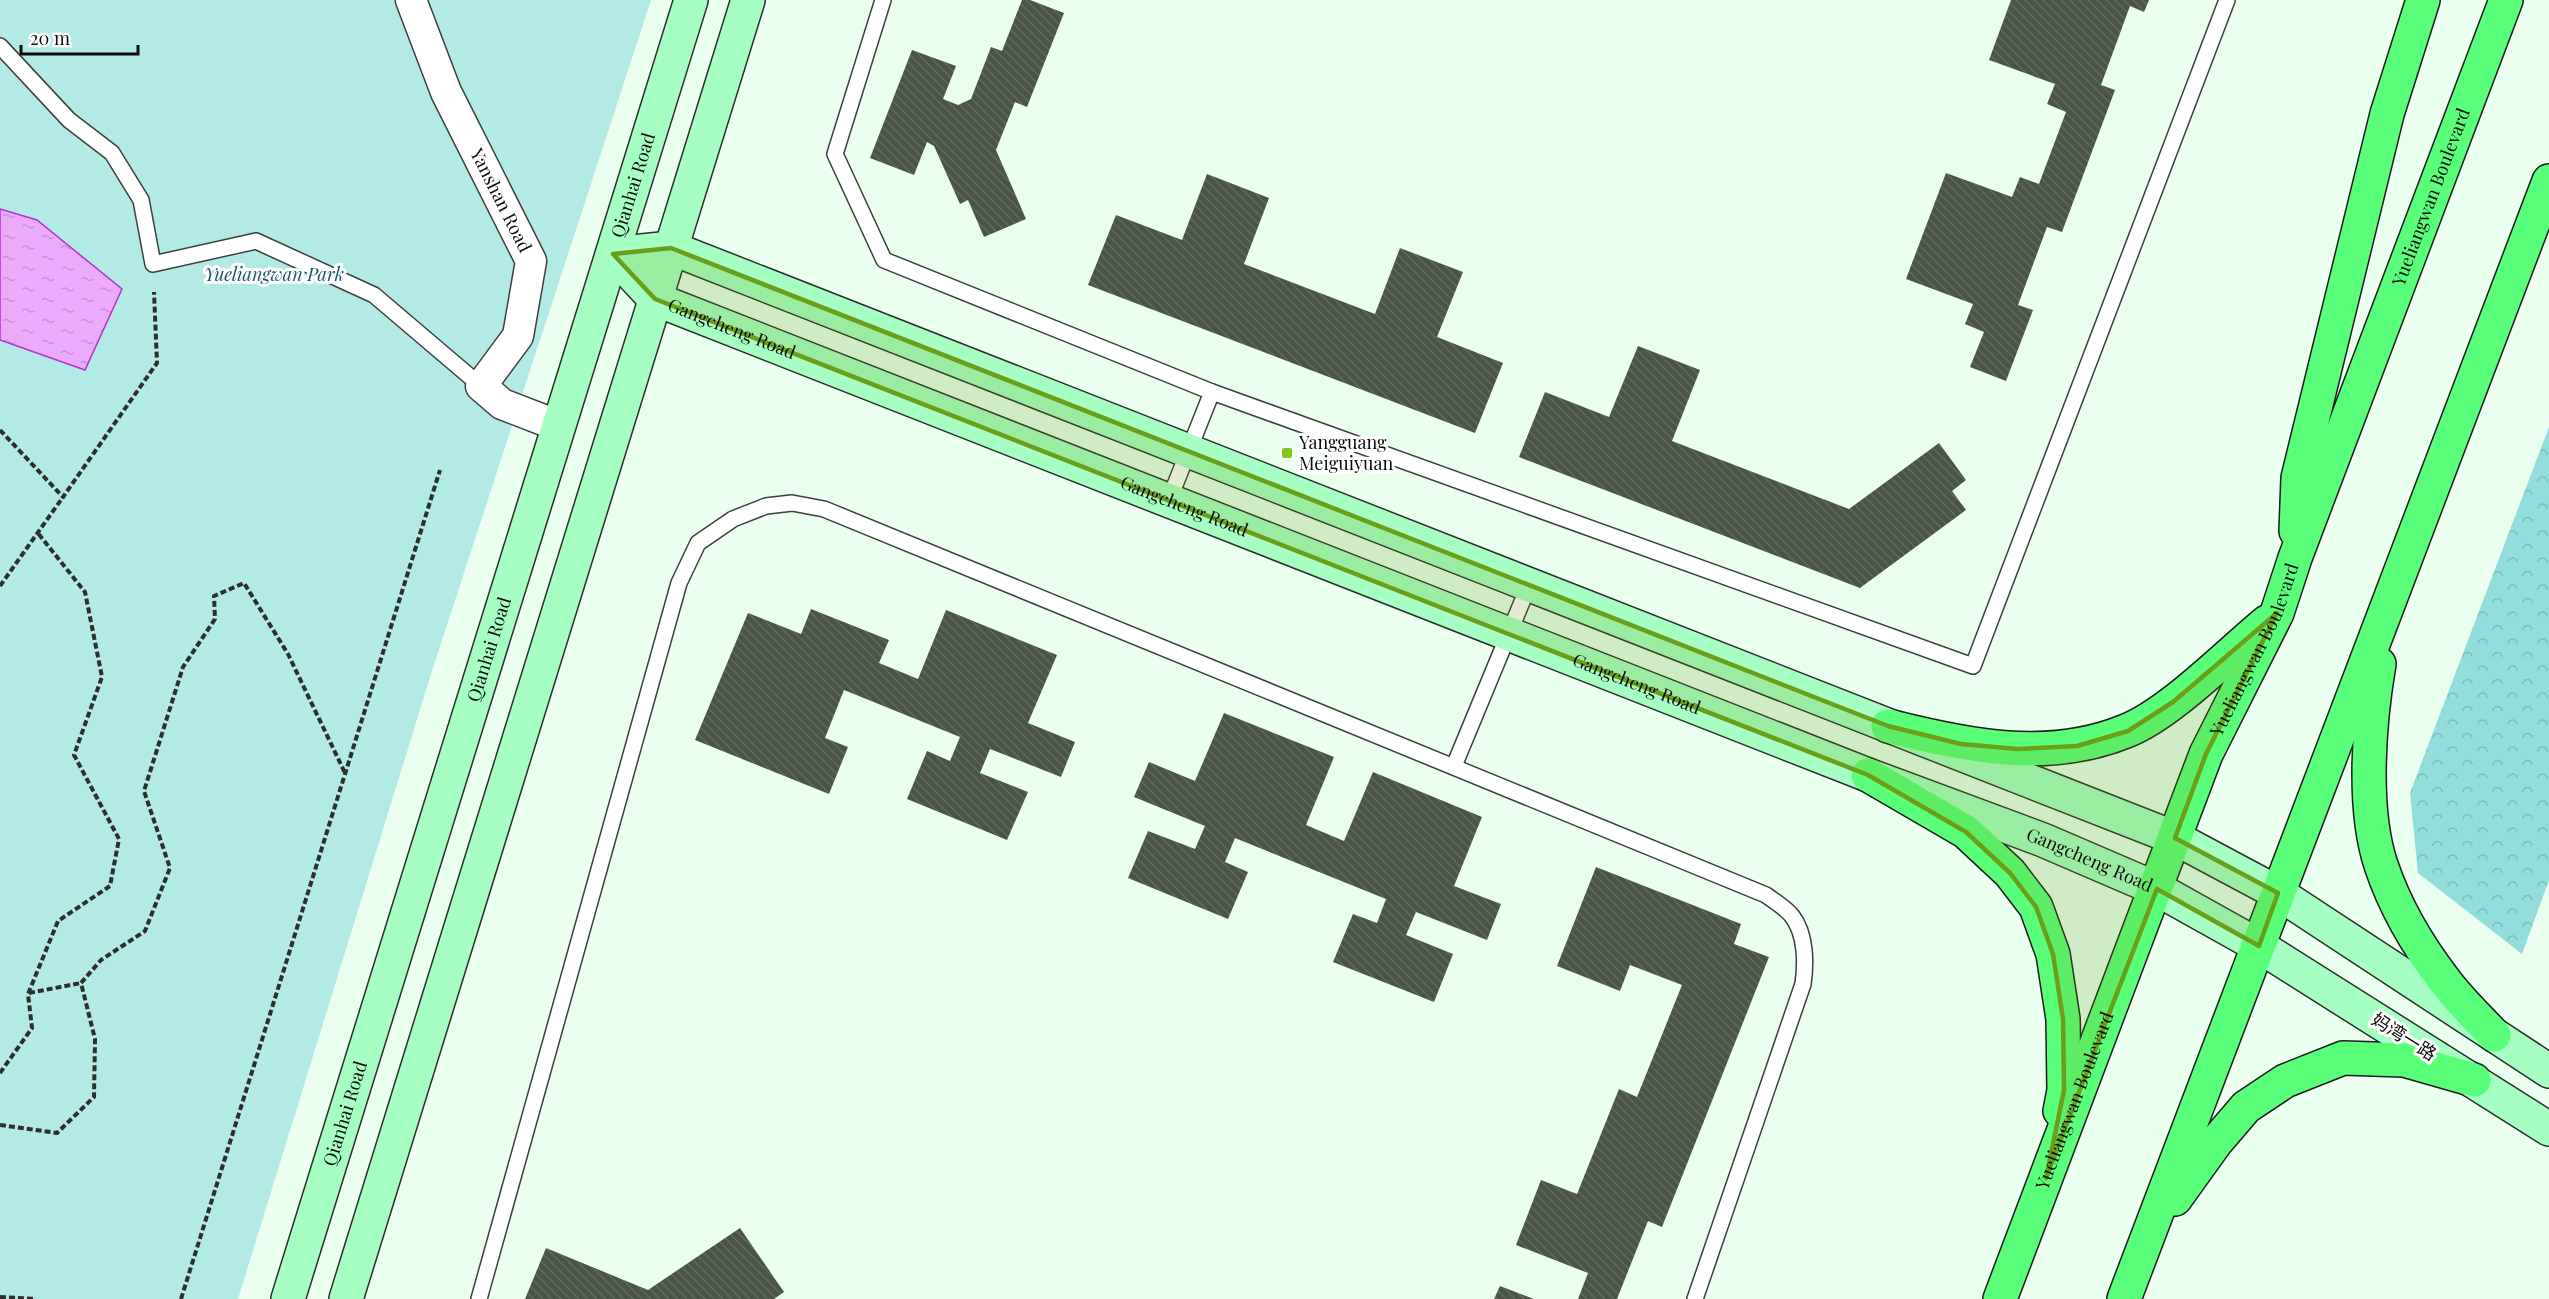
<svg xmlns="http://www.w3.org/2000/svg" width="2549" height="1299" font-family="'Playfair Display','Noto Sans SC',serif">
<style>
.forest{fill:url(#forest-crowns)}
.park{fill:#b2ebe6}
.water{fill:url(#water-ripples);stroke:#b92ed5;stroke-width:1.5}
.building{fill:url(#building-back-hatch)}
.lines{fill:none;stroke-linecap:round;stroke-linejoin:round}
.lane-casing{stroke:#3f3f3f;stroke-width:18}
.street-casing{stroke:#3f3f3f;stroke-width:33}
.secondary-casing{stroke:#2e2e2e;stroke-width:36}
.primary-casing{stroke:#1d1d1d;stroke-width:36}
.path{stroke:#2e2e2e;stroke-width:4;stroke-dasharray:6 3;stroke-linecap:butt}
.lane{stroke:#fff;stroke-width:15}
.street{stroke:#fff;stroke-width:30}
.secondary{stroke:#a5ffc2;stroke-width:33}
.primary{stroke:#5aff79;stroke-width:33}
.marked{fill:#6b9e19;fill-opacity:0.2;stroke:#6b9e19;stroke-width:4.5;stroke-linejoin:round}
.poi-dot{fill:#83c31c;stroke:#fff;stroke-width:2}
.labels{text-anchor:middle;stroke-width:6;stroke-linejoin:round;paint-order:stroke}
.street-label{font-size:18px;fill:#0c0c0c;stroke:#fff}
.park-label{font-size:18px;font-style:italic;fill:#195566;stroke:#fff}
.poi-label{font-size:18px;fill:#0c0c0c;stroke:#fff;text-anchor:start}
</style>
<defs>
<pattern id="forest-crowns" width="20" height="18" patternUnits="userSpaceOnUse" patternTransform="scale(1.5)"><rect width="20" height="18" fill="#90dddc"/><path d="M2 6a3 3 0 1 1 6 0M12 15a3 3 0 1 1 6 0" fill="none" stroke="#7bbcbc"/></pattern>
<pattern id="water-ripples" width="26" height="14" patternUnits="userSpaceOnUse" patternTransform="scale(1.5)"><rect width="26" height="14" fill="#eaabfa"/><path d="M2 4q2-2 4 0t4 0M15 11q2-2 4 0t4 0" fill="none" stroke="#c892d5"/></pattern>
<pattern id="building-back-hatch" width="6" height="6" patternUnits="userSpaceOnUse" patternTransform="scale(1.5)"><rect width="6" height="6" fill="#4a5547"/><path d="M-1 5l2 2M0 0l6 6M5-1l2 2" fill="none" stroke="#60685d"/></pattern>
</defs>
<rect width="100%" height="100%" fill="#eaffef"/>
<polygon class="forest" points="2549,427 2549,880 2522,954 2418,873 2410,793"/>
<polygon class="park" points="0,0 651,0 431,674 238,1299 0,1299"/>
<polygon class="water" points="0,209 37,220 122,289 85,370 0,340"/>
<g class="building">
<polygon points="1022,0 1030,0 1064,13 1027,107 1015,102 996,150 1026,219 984,237 968,200 960,204 934,146 927,142 914,175 870,158 912,50 956,66 943,99 958,105 971,99 991,47 1002,51"/>
<polygon points="2011,0 2149,0 2144,12 2130,6 2101,85 2115,90 2062,232 2047,227 2018,305 2033,310 2006,381 1970,367 1984,332 1965,324 1973,304 1906,279 1946,173 2012,197 2020,177 2039,184 2066,112 2047,104 2055,84 1989,60"/>
<polygon points="1207,174 1269,198 1244,264 1375,314 1400,248 1463,272 1437,337 1503,363 1475,433 1088,285 1116,215 1182,240"/>
<polygon points="1638,346 1700,370 1672,441 1849,509 1939,443 1966,480 1952,491 1966,510 1860,588 1519,457 1545,392 1609,417"/>
<polygon points="811,609 889,640 879,663 918,679 946,610 1057,655 1028,723 1075,742 1061,777 990,749 980,773 1028,792 1007,840 907,799 927,751 950,761 960,737 844,690 825,738 848,747 829,794 695,740 748,613 801,634"/>
<polygon points="1224,713 1334,757 1306,825 1344,841 1373,772 1482,817 1454,886 1501,904 1487,940 1416,912 1406,935 1453,954 1434,1002 1333,962 1353,914 1377,923 1386,899 1235,838 1225,862 1248,872 1228,919 1128,878 1148,831 1195,849 1205,826 1134,797 1149,762 1195,781"/>
<polygon points="1596,867 1741,924 1734,944 1769,957 1662,1227 1648,1221 1617,1299 1578,1299 1588,1273 1516,1245 1541,1180 1577,1194 1619,1089 1637,1097 1682,985 1630,965 1620,991 1557,966"/>
<polygon points="740,1228 784,1292 774,1299 525,1299 546,1248 648,1290"/>
<polygon points="1500,1286 1534,1299 1494,1299"/>
</g>
<g class="lines">
<defs>
<g id="lane">
<polyline points="883,0 835,154 884,260 1212,392 1973,666 2227,0"/>
<polyline points="0,46 69,120 112,153 141,200 153,264 256,241 374,295 481,386"/>
<polyline points="1169,500 1212,392"/>
<polyline points="1454,766 1529,585"/>
<path d="M 479,1299 L 679,583 L 698,543 L 733,519 L 766,506 L 792,503 L 824,509 L 1766,895 C 1774,901 1786,908 1792,916 C 1806,934 1806,963 1803,984 L 1695,1299"/>
</g>
<g id="street">
<path id="s1" d="M 411,0 L 446,92 L 531,261 L 518,336 L 481,386 L 502,404 L 559,426"/>
</g>
<g id="secondary">
<path id="s2" d="M 613,254 L 655,299 L 1868,775 L 2043,840 L 2157,889 L 2259,946 L 2549,1129"/>
<polyline points="613,254 671,248 2175,838 2278,893 2549,1071"/>
<path id="s3" d="M 288,1299 L 691,0"/>
<polyline points="346,1299 748,0"/>
</g>
<g id="primary">
<polyline points="2296,531 2298,478 2387,114 2423,0"/>
<path d="M 2379,664 C 2369,722 2362,808 2381,865 C 2395,907 2418,946 2445,981 C 2459,1000 2478,1018 2494,1035"/>
<path d="M 1888,726 C 1967,746 2048,763 2126,731 C 2170,714 2229,653 2267,622"/>
<polyline points="1868,775 1966,832 2010,873 2036,907 2053,954 2063,1019 2064,1090 2060,1111"/>
<polyline points="2175,1199 2216,1142 2246,1107 2285,1081 2343,1058 2404,1060 2474,1080"/>
<path id="s4" d="M 2000,1299 L 2206,754 L 2277,613 L 2295,558 L 2506,0"/>
<polyline points="2124,1299 2549,181"/>
</g>
</defs>
<use href="#lane" class="lane-casing"/>
<use href="#street" class="street-casing"/>
<use href="#secondary" class="secondary-casing"/>
<use href="#primary" class="primary-casing"/>
<g class="path">
<polyline points="0,430 63,497 157,363 154,292"/>
<polyline points="0,586 63,497"/>
<polyline points="29,993 81,983"/>
<polyline points="0,1073 32,1028 28,994 58,921 110,886 119,839 74,755 102,677 85,592 37,532"/>
<polyline points="0,1125 57,1133 94,1097 95,1039 81,983 101,960 145,931 170,868 144,791 183,667 215,619 214,596 244,583 288,654 345,773"/>
<polyline points="0,1297 36,1299"/>
<polyline points="181,1299 440,470"/>
</g>
<use href="#lane" class="lane"/>
<use href="#street" class="street"/>
<use href="#secondary" class="secondary"/>
<use href="#primary" class="primary"/>
</g>
<path class="marked" d="M 671,248 L 1888,726 L 1961,744 L 2018,749 L 2077,746 L 2128,731 L 2173,702 L 2277,613 L 2206,754 L 2175,838 L 2278,893 L 2259,946 L 2157,889 L 2046,1178 L 2064,1090 L 2063,1019 L 2053,954 L 2036,907 L 2010,873 L 1966,832 L 1868,775 L 655,299 L 613,254 Z"/>
<rect class="poi-dot" x="1281" y="447" width="12" height="12" rx="3"/>
<g class="labels">
<g class="street-label">
<text dy="6" stroke="none"><textPath href="#s3" startOffset="1166">Qianhai Road</textPath></text>
<text dy="6" stroke="none"><textPath href="#s4" startOffset="1184">Yueliangwan Boulevard</textPath></text>
<text dy="6" stroke="none"><textPath href="#s1" startOffset="220">Yanshan Road</textPath></text>
<text dy="6" stroke="none"><textPath href="#s2" startOffset="144">Gangcheng Road</textPath></text>
<text dy="6" stroke="none"><textPath href="#s2" startOffset="630">Gangcheng Road</textPath></text>
<text dy="6" stroke="none"><textPath href="#s3" startOffset="680">Qianhai Road</textPath></text>
<text dy="6" stroke="none"><textPath href="#s4" startOffset="698">Yueliangwan Boulevard</textPath></text>
<text dy="6" stroke="none"><textPath href="#s2" startOffset="1116">Gangcheng Road</textPath></text>
<text dy="6" stroke="none"><textPath href="#s2" startOffset="1602">Gangcheng Road</textPath></text>
<text transform="translate(2404 1037) rotate(32)" y="6">妈湾一路</text>
<text dy="6" stroke="none"><textPath href="#s4" startOffset="212">Yueliangwan Boulevard</textPath></text>
<text dy="6" stroke="none"><textPath href="#s3" startOffset="194">Qianhai Road</textPath></text>
</g>
<g class="park-label">
<text x="274" y="281">Yueliangwan Park</text>
</g>
<g class="poi-label">
<text x="1299" y="449">Yangguang<tspan x="1299" dy="21">Meiguiyuan</tspan></text>
</g>
</g>
<path d="M21 45v9h117v-9" fill="none" stroke="#0c0c0c" stroke-width="3"/>
<text x="30" y="45" font-size="18" fill="#0c0c0c" stroke="#ffffff" stroke-width="4.5" paint-order="stroke">20 m</text>
</svg>
